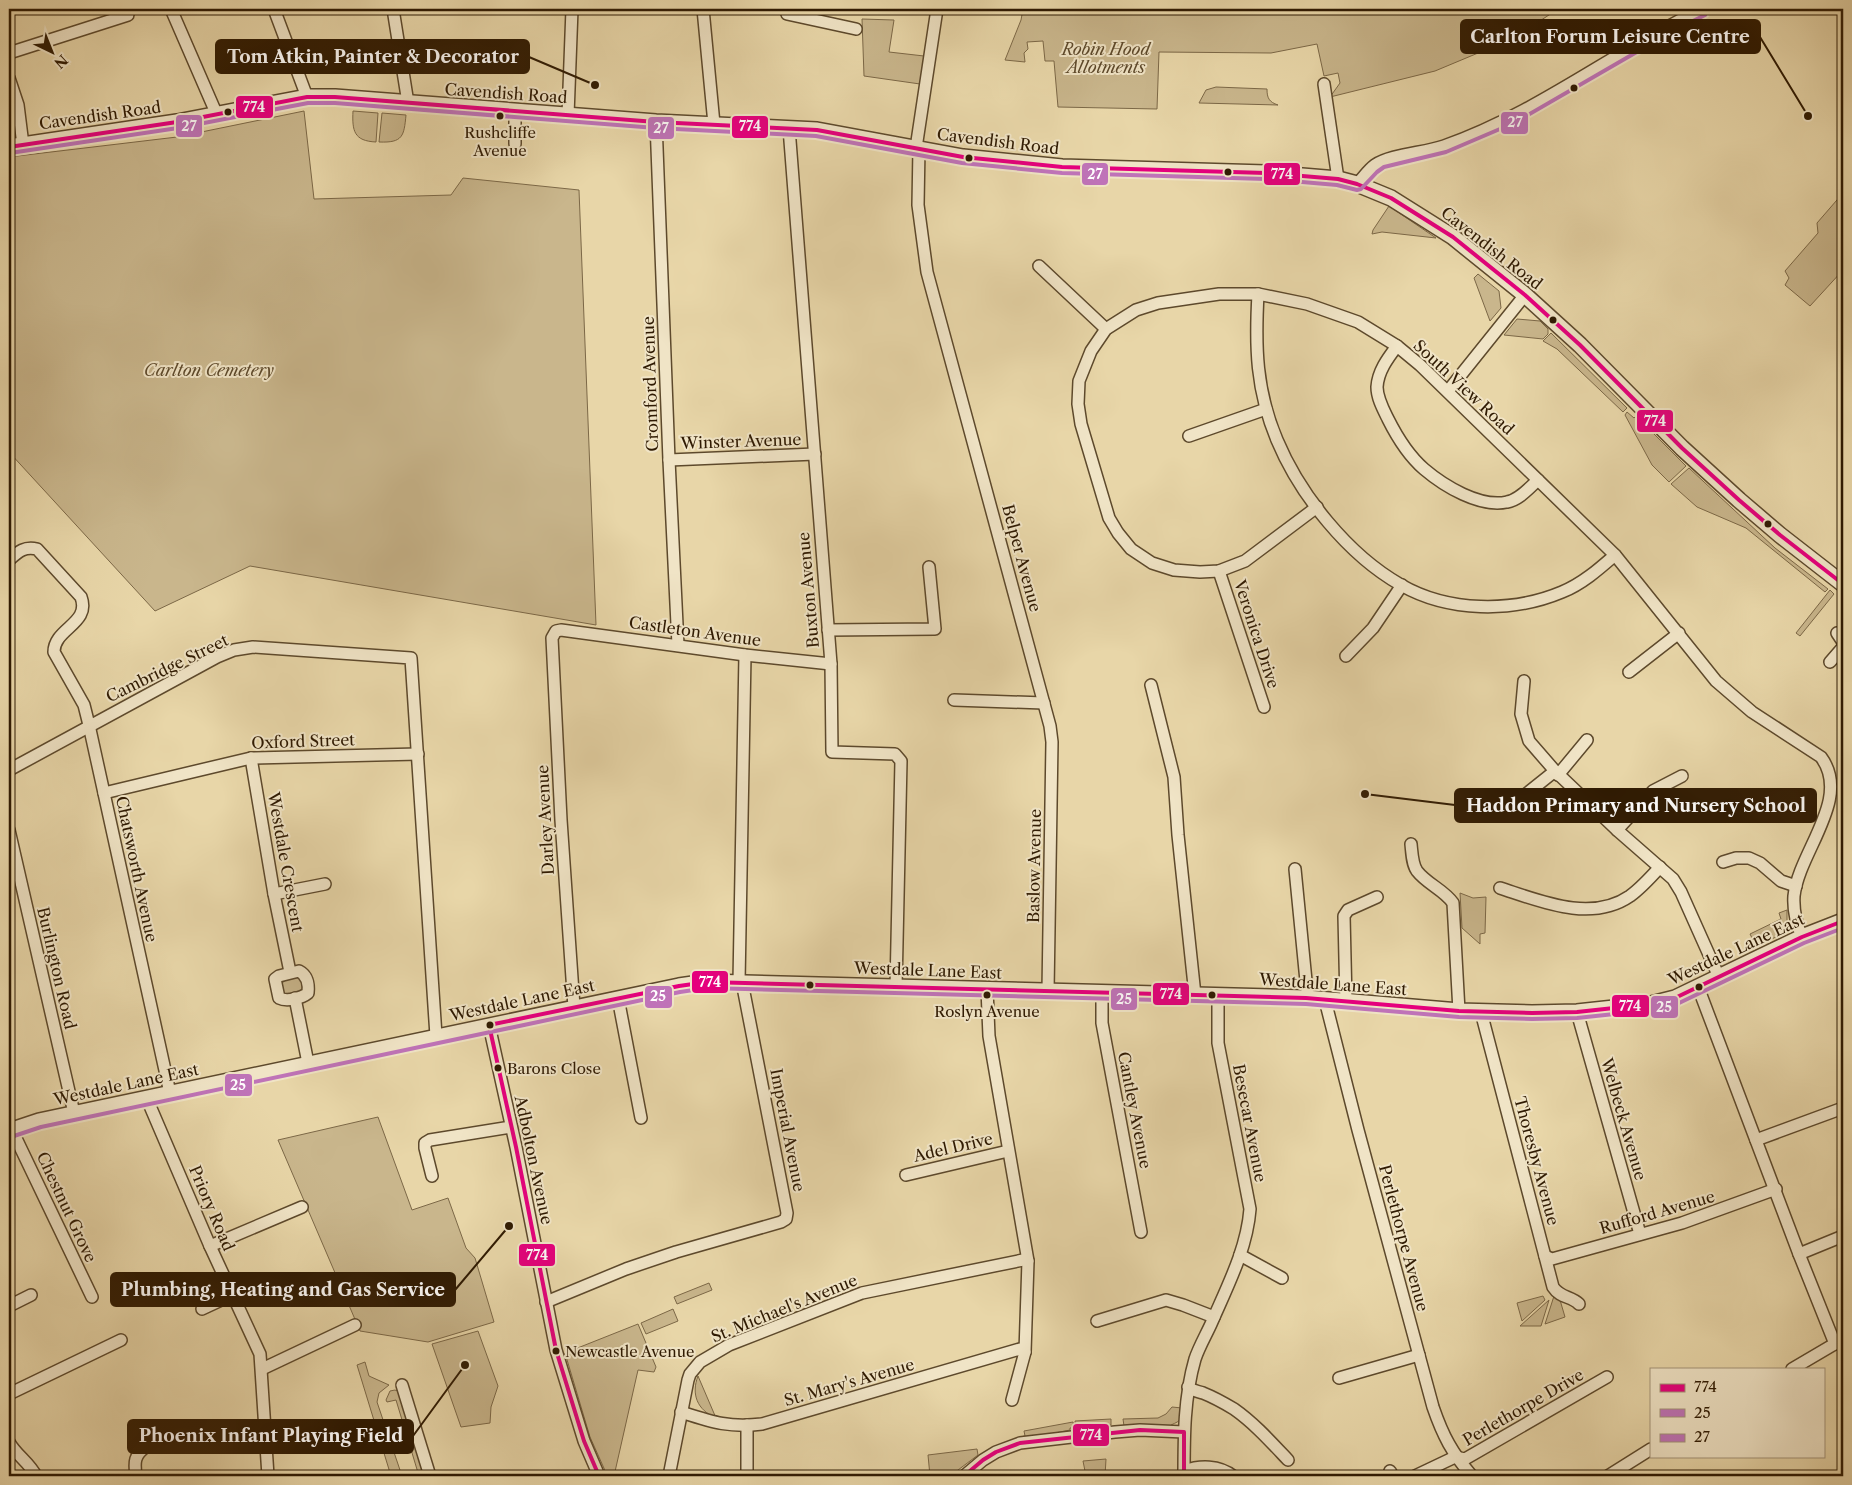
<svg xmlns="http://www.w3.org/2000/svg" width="1852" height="1485" font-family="'Libre Caslon Text',serif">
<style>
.green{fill:#c9b68c;stroke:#7c6847}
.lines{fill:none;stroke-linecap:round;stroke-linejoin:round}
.minor-casing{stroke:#5d492c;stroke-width:14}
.tertiary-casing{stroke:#5d492c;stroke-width:18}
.minor{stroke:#f0e4c6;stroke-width:11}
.tertiary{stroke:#f0e4c6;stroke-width:15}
.bus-1-casing{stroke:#f0e4c6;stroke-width:8}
.bus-2-casing{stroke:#f0e4c6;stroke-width:8}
.bus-3-casing{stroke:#f0e4c6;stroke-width:8}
.bus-1{stroke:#e5007d;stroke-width:4}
.bus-2{stroke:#bf73b8;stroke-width:4}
.bus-3{stroke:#bf73b8;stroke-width:4}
.bus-dot{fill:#2f1a02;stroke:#f0e4c6;stroke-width:2}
.labels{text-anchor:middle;stroke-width:4;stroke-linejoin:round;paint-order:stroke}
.bus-label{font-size:15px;fill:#2f1a02;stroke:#f0e4c6}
.park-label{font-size:16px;font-style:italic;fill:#5d492b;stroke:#f0e4c6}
.street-label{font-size:16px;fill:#2f1a02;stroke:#f0e4c6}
.leader{fill:none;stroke:#2f1a02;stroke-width:2}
.callout-dot{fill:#2f1a02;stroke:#f0e4c6;stroke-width:2}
.callout{fill:#2f1a02;stroke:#2f1a02;stroke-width:2}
.callout-label{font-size:18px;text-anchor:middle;font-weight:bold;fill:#fff}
.line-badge{stroke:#f0e4c6;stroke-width:2}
.badge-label{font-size:14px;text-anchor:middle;font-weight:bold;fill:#fff}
</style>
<rect width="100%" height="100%" fill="#e8d6a8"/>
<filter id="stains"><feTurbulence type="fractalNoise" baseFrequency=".004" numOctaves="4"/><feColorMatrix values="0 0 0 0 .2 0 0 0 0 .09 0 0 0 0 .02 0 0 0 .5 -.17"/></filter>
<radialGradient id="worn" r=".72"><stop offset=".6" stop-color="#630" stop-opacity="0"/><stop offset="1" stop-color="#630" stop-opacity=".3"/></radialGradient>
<g class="green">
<polygon points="1023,9 1558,9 1514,38 1435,71 1330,97 1340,83 1338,73 1324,76 1317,44 1271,53 1159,52 1157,109 1058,107 1054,61 1045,61 1043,41 1027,42 1028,49 1024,53 1025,62 1005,60 1021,20"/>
<polygon points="862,19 894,20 889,52 924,56 920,84 864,76"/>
<path d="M 1216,87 L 1267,89 C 1267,98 1269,102 1278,105 L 1199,103 L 1206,90 Z"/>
<polygon points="304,111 314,199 451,195 463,178 579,190 596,625 250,566 155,611 9,452 9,157 177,137"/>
<path d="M 353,111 L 378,113 L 376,142 C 354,141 352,131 353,111 Z"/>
<path d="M 382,113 L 406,115 C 404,136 403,143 379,142 Z"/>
<polygon points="1843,193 1843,270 1810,306 1785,285 1789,278 1785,271 1818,233 1817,223"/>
<polygon points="1389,206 1436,238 1382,232 1372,234 1373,230"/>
<polygon points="1478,274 1499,291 1501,308 1490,321 1474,278"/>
<polygon points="1517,319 1540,321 1548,329 1548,334 1543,339 1504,335"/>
<polygon points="1551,333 1627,408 1623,412 1557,349 1543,341"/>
<polygon points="1627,412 1634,418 1636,416 1686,466 1669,482 1652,465 1625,415"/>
<polygon points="1689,468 1775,548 1828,589 1825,592 1746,528 1697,507 1671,484"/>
<polygon points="1830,590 1834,594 1800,636 1796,633"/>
<polygon points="1460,893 1473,898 1486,897 1485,933 1480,934 1480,944 1462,928"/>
<polygon points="1787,910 1787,924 1785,933 1756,946 1750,934 1781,919 1779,913"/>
<polygon points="297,977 302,981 303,990 299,993 286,994 283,991 282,983 286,980"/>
<polygon points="378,1117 412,1210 448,1198 466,1248 475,1258 494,1322 428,1342 360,1331 278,1140"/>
<polygon points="709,1283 712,1290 677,1304 674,1297"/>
<polygon points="1543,1296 1545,1300 1522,1321 1517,1303"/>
<polygon points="1554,1296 1560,1300 1565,1317 1545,1324"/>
<polygon points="1549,1300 1541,1326 1520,1326"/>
<polygon points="673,1309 678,1321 646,1334 641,1323"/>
<polygon points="638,1324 656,1367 654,1372 638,1370 614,1476 607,1475 590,1437 565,1353"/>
<polygon points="478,1331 498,1386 491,1407 490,1423 461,1427 432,1344"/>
<polygon points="365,1362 369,1376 389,1385 379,1393 377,1402 402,1476 391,1476 357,1365"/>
<path d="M 698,1376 L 716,1418 C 697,1410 691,1394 698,1376 Z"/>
<polygon points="395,1390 400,1392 426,1476 419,1476 396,1400 387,1402 386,1400 390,1391"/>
<path d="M 1172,1407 L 1182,1408 C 1180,1421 1182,1420 1171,1425 L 1170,1427 L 1124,1426 L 1123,1419 L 1158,1418 L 1166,1414 Z"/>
<polygon points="1111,1419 1111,1425 1076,1429 1075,1421"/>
<polygon points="1073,1422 1074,1428 1070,1428 1070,1430 1021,1440 1020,1437 1025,1436 1024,1431"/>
<polygon points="977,1449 978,1455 950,1476 930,1476 928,1455"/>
<polygon points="1106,1459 1105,1476 1086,1476 1083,1461"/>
</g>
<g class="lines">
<defs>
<g id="minor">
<polyline points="171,9 217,115"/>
<polyline points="274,9 307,97"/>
<polyline points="393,9 408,103"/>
<polyline points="703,9 714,124"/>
<polyline points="787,14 856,29"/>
<polyline points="9,53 128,15"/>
<polyline points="9,78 18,105 23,145"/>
<polyline points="1324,84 1338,179"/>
<polyline points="568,115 572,9"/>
<polyline points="656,122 669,460 678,645"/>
<polyline points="789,128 831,664 832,752 895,754 901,761 896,987"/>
<polyline points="515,144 515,111"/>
<polyline points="916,148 937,9"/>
<polyline points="919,148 918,205 927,272 1050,726 1052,742 1048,991"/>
<path d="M 1357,184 C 1363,178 1368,170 1375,165 C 1391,154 1425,153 1444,146 C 1536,114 1615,51 1702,9"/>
<polyline points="1039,266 1106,329"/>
<path d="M 1258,294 C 1255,347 1256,390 1277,440 C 1300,495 1348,555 1401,585 C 1448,612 1512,613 1562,592 C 1582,584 1599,569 1615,555"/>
<path d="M 1397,346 C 1388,358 1378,371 1377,387 C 1377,398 1383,409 1388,419 C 1397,437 1409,456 1424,469 C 1444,486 1480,508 1507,502 C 1519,500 1529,488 1538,480"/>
<polyline points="1448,391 1525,295"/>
<polyline points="1189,436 1266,409"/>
<polyline points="669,460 815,454"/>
<path d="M 1317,507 L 1245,561 L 1219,571 L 1200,572 L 1174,570 L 1152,563 L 1131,549 L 1118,533 L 1109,518 L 1081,424 L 1078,404 L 1079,381 L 1091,351 L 1106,329 L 1136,310 L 1158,303 L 1219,294 L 1258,294 L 1307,304 L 1358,322 L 1397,346 L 1420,365 L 1615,555 L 1716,681 L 1752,712 L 1821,757 C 1852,799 1799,851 1794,896 C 1793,911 1796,923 1802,937"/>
<path d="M 9,560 C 18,552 24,546 37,549 L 81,597 C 91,624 54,628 54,652 L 84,705 L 89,725 L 170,1093"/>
<polyline points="1219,571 1264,707"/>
<polyline points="828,630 935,629 929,567"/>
<polyline points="1837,633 1843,642"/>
<polyline points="1346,656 1373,628 1402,585"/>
<polyline points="1830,662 1843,647"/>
<polyline points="1629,672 1679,633"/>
<polyline points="1524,681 1521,714 1529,741 1555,771 1617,830 1673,879 1681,892 1719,977"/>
<polyline points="1151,685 1174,777 1178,835 1195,995"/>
<polyline points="954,700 1044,703"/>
<polyline points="251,758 274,894 290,972"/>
<polyline points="9,770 217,657 234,650 253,647 411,658 436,1036"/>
<polyline points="1558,775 1587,740"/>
<polyline points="104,793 251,758 418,754"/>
<polyline points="1503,803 1525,795 1555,771"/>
<polyline points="9,830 74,1113"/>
<polyline points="1617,830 1653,791 1682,776"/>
<path d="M 1411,844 C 1412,853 1412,864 1417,871 C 1427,884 1444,890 1453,903 L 1459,1011"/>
<polyline points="1723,862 1736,858 1749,858 1760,863 1781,881 1796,886"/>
<polyline points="1295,869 1307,991 1306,998"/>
<path d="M 1500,888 C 1540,901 1591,923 1630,896 C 1641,888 1651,877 1660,867"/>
<polyline points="274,894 325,884"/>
<path d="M 299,971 C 307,975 309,984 308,993 C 302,998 287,1002 279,998 L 275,979 L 279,976 Z"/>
<polyline points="739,982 745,655"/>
<polyline points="1698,987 1799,1254 1835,1344"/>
<polyline points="987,989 989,1036 1028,1261 1025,1352 1012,1400"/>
<polyline points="1102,993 1102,1023 1141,1232"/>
<polyline points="295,998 308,1063"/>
<polyline points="618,998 641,1118"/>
<path d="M 1325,1000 L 1358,1130 L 1433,1407 C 1443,1436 1452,1453 1472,1476"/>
<polyline points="1346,1002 1344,916 1348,910 1377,897"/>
<polyline points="574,1007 561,820 552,638 556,631 561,630 745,655 831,664"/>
<path d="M 1481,1012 L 1553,1287 C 1560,1298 1571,1296 1579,1304"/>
<polyline points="1577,1012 1640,1234"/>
<polyline points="489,1025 516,1147 556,1350 584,1441 599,1476"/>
<polyline points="147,1099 210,1246 260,1354 268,1476"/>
<polyline points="12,1130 92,1297"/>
<polyline points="1756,1140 1843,1108"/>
<polyline points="906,1175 1008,1151"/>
<polyline points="432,1176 425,1148 425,1143 430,1140 511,1127"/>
<polyline points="210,1246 302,1207"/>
<polyline points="1799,1254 1843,1236"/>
<polyline points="1240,1255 1282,1278"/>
<polyline points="1545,1256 1552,1259 1682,1223 1776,1189"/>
<polyline points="546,1302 626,1269 676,1252 781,1222 786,1219 787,1213 742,982"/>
<polyline points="9,1306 31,1295"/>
<polyline points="202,1309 232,1295"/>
<polyline points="1097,1321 1166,1300 1183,1305 1214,1317"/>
<polyline points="262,1369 355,1325"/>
<polyline points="1792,1369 1843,1339"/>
<polyline points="1339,1378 1419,1355"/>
<polyline points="402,1385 430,1476"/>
<path d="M 1188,1387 C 1193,1391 1197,1391 1203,1393 C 1213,1397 1224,1403 1234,1409 C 1254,1423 1271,1442 1288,1460"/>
<polyline points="9,1394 121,1340"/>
<path d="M 681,1412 C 712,1422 729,1428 762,1424 L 1020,1349 L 1025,1352"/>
<path d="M 9,1442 C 16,1455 30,1463 36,1476"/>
<path d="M 1184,1471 C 1200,1465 1219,1465 1233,1476"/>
<polyline points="1390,1471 1393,1476"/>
<path d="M 136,1476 C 134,1462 134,1455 147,1446 L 261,1432 L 263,1428"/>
<polyline points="669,1476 688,1380 690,1374 700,1362 729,1345 862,1293 1023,1260 1028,1261"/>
<polyline points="747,1476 747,1425"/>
<polyline points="964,1476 983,1460 996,1452 1020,1443 1115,1432 1140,1430 1184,1432"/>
<path d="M 1184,1476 C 1184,1437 1184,1397 1195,1359 C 1199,1347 1206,1335 1211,1324 C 1227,1287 1247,1249 1250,1209 L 1218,1043 L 1218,996"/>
<polyline points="1415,1476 1455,1457 1465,1459 1607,1377"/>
<polyline points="1608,1476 1651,1449"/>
</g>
<g id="tertiary">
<polyline points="9,147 177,122 307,97 335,97 656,122 817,130 963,157 1062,167 1266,173 1338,179 1357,184 1391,198 1453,237 1525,295 1580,345 1682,448 1739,500 1780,535 1843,584"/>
<polyline points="9,1131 39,1121 679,986 707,982 1306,998 1459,1011 1532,1013 1577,1012 1651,1004 1675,998 1802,937 1843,921"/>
</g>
</defs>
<use href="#minor" class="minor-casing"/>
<use href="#tertiary" class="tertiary-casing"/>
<use href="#minor" class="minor"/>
<use href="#tertiary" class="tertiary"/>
<defs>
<g id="bus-1">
<polyline points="9,147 177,122 307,97 335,97 656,122 817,130 963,157 1062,167 1266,173 1338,179 1357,184 1391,198 1453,237 1525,295 1580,345 1682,448 1739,500 1780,535 1843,584"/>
<polyline points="599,1476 584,1441 556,1350 516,1147 489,1025 679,986 707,982 1306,998 1459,1011 1532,1013 1577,1012 1651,1004 1675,998 1802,937 1843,921"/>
<polyline points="964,1476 983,1460 996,1452 1020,1443 1140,1430 1184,1432 1184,1476"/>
</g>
<polyline id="bus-2" points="11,1137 41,1127 680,992 707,988 1306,1004 1459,1017 1532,1019 1577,1018 1652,1010 1677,1004 1804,943 1843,928"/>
<polyline id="bus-3" points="10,153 178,128 308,103 335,103 656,128 816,136 962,163 1062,173 1266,179 1337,185 1357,190 1361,189 1377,172 1384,167 1446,152 1514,123 1673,31 1705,15"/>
</defs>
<use href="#bus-1" class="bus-1-casing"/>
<use href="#bus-2" class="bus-2-casing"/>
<use href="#bus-3" class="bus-3-casing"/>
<use href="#bus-1" class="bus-1"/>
<use href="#bus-2" class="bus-2"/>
<use href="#bus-3" class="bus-3"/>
</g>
<g class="bus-dot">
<circle cx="1574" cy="88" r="4.5"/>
<circle cx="228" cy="112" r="4.5"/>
<circle cx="500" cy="116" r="4.5"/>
<circle cx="969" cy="158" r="4.5"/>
<circle cx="1228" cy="172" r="4.5"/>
<circle cx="1553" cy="320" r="4.5"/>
<circle cx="1768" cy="524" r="4.5"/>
<circle cx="810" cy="985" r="4.5"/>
<circle cx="1699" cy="987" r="4.5"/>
<circle cx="987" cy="995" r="4.5"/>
<circle cx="1212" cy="995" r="4.5"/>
<circle cx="490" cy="1025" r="4.5"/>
<circle cx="498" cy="1068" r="4.5"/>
<circle cx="556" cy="1351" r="4.5"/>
</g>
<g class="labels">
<g class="bus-label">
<text x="500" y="138">Rushcliffe<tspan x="500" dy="18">Avenue</tspan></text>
<text x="987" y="1017">Roslyn Avenue</text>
<text x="507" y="1074" text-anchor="start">Barons Close</text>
<text x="565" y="1357" text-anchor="start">Newcastle Avenue</text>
</g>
<g class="park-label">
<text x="1106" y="55">Robin Hood<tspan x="1106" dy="18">Allotments</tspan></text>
<text x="209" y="376">Carlton Cemetery</text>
</g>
<g class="street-label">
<text transform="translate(506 93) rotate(4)" y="6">Cavendish Road</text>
<text transform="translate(100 115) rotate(-8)" y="6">Cavendish Road</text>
<text transform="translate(998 141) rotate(7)" y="6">Cavendish Road</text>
<text transform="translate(1492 248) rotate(38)" y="6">Cavendish Road</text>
<text transform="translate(650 384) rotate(-92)" y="6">Cromford Avenue</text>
<text transform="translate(1464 387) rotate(43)" y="6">South View Road</text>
<text transform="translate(741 441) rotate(-2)" y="6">Winster Avenue</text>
<text transform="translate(1022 558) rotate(75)" y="6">Belper Avenue</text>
<text transform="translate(808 590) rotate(-95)" y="6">Buxton Avenue</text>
<text transform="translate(695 631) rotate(8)" y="6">Castleton Avenue</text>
<text transform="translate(1257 634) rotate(72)" y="6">Veronica Drive</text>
<text transform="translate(167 668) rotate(-26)" y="6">Cambridge Street</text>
<text transform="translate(303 741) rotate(-2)" y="6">Oxford Street</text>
<text transform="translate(545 820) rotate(-93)" y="6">Darley Avenue</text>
<text transform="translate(286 862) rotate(80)" y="6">Westdale Crescent</text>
<text transform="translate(1034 866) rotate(-89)" y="6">Baslow Avenue</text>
<text transform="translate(137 869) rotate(78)" y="6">Chatsworth Avenue</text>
<text transform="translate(1736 949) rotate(-25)" y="6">Westdale Lane East</text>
<text transform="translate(57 968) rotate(77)" y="6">Burlington Road</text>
<text transform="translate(928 970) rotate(2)" y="6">Westdale Lane East</text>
<text transform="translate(1333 984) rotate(4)" y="6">Westdale Lane East</text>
<text transform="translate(522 1000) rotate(-12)" y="6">Westdale Lane East</text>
<text transform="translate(126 1084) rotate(-12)" y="6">Westdale Lane East</text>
<text transform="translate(1135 1110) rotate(79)" y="6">Cantley Avenue</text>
<text transform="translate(1624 1119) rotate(74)" y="6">Welbeck Avenue</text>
<text transform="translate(1250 1123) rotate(79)" y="6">Besecar Avenue</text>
<text transform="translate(788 1130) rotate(79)" y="6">Imperial Avenue</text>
<text transform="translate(953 1147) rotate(-13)" y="6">Adel Drive</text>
<text transform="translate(534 1160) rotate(78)" y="6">Adbolton Avenue</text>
<text transform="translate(1537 1161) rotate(75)" y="6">Thoresby Avenue</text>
<text transform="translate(67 1207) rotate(65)" y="6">Chestnut Grove</text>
<text transform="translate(212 1208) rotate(67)" y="6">Priory Road</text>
<text transform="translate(1657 1212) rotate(-16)" y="6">Rufford Avenue</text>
<text transform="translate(1404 1238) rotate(75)" y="6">Perlethorpe Avenue</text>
<text transform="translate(784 1308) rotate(-22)" y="6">St. Michael's Avenue</text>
<text transform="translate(849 1382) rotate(-16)" y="6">St. Mary's Avenue</text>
<text transform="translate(1523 1407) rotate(-30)" y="6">Perlethorpe Drive</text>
</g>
</g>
<path class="leader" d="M1808 116L1760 37M595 85L529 57M1365 794L1455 805M509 1226L455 1290M465 1365L413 1436"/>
<g class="callout-dot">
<circle cx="1808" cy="116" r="5"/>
<circle cx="595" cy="85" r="5"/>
<circle cx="1365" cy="794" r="5"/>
<circle cx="509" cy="1226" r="5"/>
<circle cx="465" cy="1365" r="5"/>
</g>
<g class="callout">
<rect x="1461" y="20" width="299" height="33" rx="5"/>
<rect x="216" y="40" width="313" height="33" rx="5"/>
<rect x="1455" y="789" width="361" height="33" rx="5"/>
<rect x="111" y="1273" width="344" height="33" rx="5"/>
<rect x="128" y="1420" width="285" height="33" rx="5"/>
</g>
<g class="callout-label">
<text x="1610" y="43">Carlton Forum Leisure Centre</text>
<text x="373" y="63">Tom Atkin, Painter &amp; Decorator</text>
<text x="1636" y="812">Haddon Primary and Nursery School</text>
<text x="283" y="1296">Plumbing, Heating and Gas Service</text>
<text x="271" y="1442">Phoenix Infant Playing Field</text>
</g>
<g class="line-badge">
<rect x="235" y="95" width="39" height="24" rx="5" fill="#e5007d"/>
<rect x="1500" y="111" width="29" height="24" rx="5" fill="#bf73b8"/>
<rect x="175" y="114" width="28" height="24" rx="5" fill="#bf73b8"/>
<rect x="731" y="115" width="38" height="24" rx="5" fill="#e5007d"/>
<rect x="647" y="116" width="28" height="24" rx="5" fill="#bf73b8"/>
<rect x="1081" y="162" width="28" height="24" rx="5" fill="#bf73b8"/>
<rect x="1263" y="162" width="38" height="24" rx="5" fill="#e5007d"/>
<rect x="1636" y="409" width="38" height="24" rx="5" fill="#e5007d"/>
<rect x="691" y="970" width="38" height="24" rx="5" fill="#e5007d"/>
<rect x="1152" y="982" width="38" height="24" rx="5" fill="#e5007d"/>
<rect x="644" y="985" width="29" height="24" rx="5" fill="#bf73b8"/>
<rect x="1110" y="987" width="28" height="24" rx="5" fill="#bf73b8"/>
<rect x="1611" y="994" width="39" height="24" rx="5" fill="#e5007d"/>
<rect x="1650" y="995" width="29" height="24" rx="5" fill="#bf73b8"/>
<rect x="224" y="1073" width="29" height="24" rx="5" fill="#bf73b8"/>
<rect x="518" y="1243" width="38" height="24" rx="5" fill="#e5007d"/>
<rect x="1072" y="1423" width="38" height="24" rx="5" fill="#e5007d"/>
</g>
<g class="badge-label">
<text x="254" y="112">774</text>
<text x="1515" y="127">27</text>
<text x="189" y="131">27</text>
<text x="750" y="131">774</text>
<text x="661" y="133">27</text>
<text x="1095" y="179">27</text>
<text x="1282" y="179">774</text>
<text x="1655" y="426">774</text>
<text x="710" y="987">774</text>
<text x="1171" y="999">774</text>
<text x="658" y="1001">25</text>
<text x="1124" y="1004">25</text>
<text x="1630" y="1011">774</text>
<text x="1664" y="1012">25</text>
<text x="238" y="1090">25</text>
<text x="537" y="1260">774</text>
<text x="1091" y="1440">774</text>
</g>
<rect width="1852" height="1485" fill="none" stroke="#e8d6a8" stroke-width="30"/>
<rect x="10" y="10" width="1832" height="1465" fill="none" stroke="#2f1a02" stroke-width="2.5"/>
<rect x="15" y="15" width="1822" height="1455" fill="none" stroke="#2f1a02"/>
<rect x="1650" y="1368" width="175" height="90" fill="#f0e4c6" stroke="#a39378"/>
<rect x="1660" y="1384" width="25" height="8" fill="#e5007d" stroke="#a39378"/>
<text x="1694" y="1392" font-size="15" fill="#2f1a02">774</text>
<rect x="1660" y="1409" width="25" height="8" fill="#bf73b8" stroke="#a39378"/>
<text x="1694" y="1418" font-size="15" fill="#2f1a02">25</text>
<rect x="1660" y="1434" width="25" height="8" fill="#bf73b8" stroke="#a39378"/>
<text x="1694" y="1442" font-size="15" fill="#2f1a02">27</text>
<g transform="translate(52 52) rotate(137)" stroke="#f0e4c6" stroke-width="4" paint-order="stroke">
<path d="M0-4L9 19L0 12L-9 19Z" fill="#2f1a02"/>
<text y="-8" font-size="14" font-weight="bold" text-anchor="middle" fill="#2f1a02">N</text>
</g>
<rect width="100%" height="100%" filter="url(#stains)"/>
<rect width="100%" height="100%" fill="url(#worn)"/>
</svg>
